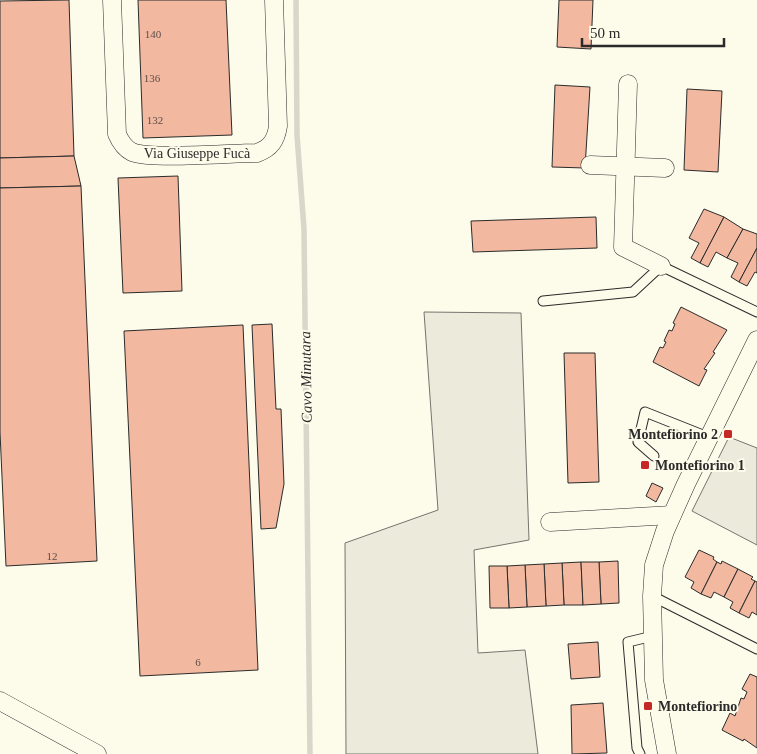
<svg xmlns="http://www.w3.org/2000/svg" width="757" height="754" font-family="'Times New Roman',serif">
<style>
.green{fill:#ecebdb;stroke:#74746e}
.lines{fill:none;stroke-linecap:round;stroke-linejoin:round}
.stream{stroke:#d8d7c9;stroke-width:5.5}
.building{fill:#f2b8a0;stroke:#2b2b2b}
.lane-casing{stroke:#2b2b2b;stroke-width:11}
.street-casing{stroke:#2b2b2b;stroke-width:19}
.lane{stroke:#fdfbea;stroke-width:9}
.street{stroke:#fdfbea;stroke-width:18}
.poi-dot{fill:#c62828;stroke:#fdfbea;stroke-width:2}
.labels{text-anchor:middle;stroke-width:4;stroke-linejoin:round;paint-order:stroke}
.number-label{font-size:11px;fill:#5d4e48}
.street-label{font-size:14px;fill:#2b2b2b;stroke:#fdfbea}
.poi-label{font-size:14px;font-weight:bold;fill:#2b2b2b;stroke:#fdfbea;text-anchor:start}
.water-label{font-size:15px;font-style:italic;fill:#2b2b2b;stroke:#fdfbea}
</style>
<rect width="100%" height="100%" fill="#fdfbea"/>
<g class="green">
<polygon points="424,312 521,313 529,540 474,550 478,653 525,650 538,754 346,754 345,543 438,510"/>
<polygon points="729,437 757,448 757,545 692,511"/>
</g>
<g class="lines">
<polyline class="stream" points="296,0 297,135 304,229 310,754"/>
</g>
<g class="building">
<polygon points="69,0 74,156 0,158 0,1"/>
<polygon points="138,0 226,0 232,135 143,138"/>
<polygon points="559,0 593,0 591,49 557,47"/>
<polygon points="555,85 590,87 585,168 552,167"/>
<polygon points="687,89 722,91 718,172 684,170"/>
<polygon points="74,156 81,186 0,188 0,158"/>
<polygon points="178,176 182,291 123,293 118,178"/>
<polygon points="81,186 97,561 6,566 0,432 0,188"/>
<polygon points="704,209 724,217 700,263 691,258 699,243 689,238"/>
<polygon points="596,217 597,248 473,252 471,221"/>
<polygon points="724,217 743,229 727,258 716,252 708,267 700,263"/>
<polygon points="743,229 757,234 757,248 739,282 731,277 738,263 727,258"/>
<polygon points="757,248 757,273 755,272 747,286 739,282"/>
<polygon points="681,307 727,330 713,352 715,353 704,369 707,370 699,386 653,362 660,347 663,348 666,342 664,341 669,330 672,331 675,324 673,323"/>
<polygon points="272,324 276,409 281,409 284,484 276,528 261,529 252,325"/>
<polygon points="243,325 258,670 140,676 124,331"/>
<polygon points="564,353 595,353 599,482 568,483"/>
<polygon points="652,483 663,488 656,502 646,496"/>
<polygon points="699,550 714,557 713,559 717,562 701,594 691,588 694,582 685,577"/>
<polygon points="618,561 619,603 601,604 599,562"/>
<polygon points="722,561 738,569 724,597 714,592 711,598 701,594 717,562 721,564"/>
<polygon points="581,562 583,605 564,605 562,563"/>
<polygon points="581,562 599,562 601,604 583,605"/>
<polygon points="562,563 564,605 546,606 544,564"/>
<polygon points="544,564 546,606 527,607 525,565"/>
<polygon points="525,565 527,607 509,608 507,566"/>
<polygon points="489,566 507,566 509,608 490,608"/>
<polygon points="738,569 753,577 751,579 755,581 739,613 730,608 733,602 724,597"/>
<polygon points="755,581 757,582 757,615 752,612 749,618 739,613"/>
<polygon points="598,642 600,677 571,679 568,644"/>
<polygon points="750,674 757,677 757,748 744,739 743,741 722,730 730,713 735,716 741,698 744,699 747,692 742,689"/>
<polygon points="603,703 607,753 572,754 571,705"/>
</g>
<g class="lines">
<defs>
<g id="lane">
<polyline points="543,301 633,292 661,266 757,312"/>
<polyline points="654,456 638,442 645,412 708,437"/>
<polyline points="652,596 757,649"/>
<polyline points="640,754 637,748 628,642 653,636"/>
</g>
<g id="street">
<path d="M 112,0 L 117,134 C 120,141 124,148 132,152 C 150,160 232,153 257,153 C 271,148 276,140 278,126 L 274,0"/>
<polyline points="628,84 623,247 661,266"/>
<polyline points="590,165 665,168"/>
<polyline points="550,522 672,515"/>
<polyline points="0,701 97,754"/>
<polyline points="667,754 654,680 652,596 654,565 665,531 686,484 757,340"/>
</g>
</defs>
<use href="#lane" class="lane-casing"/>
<use href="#street" class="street-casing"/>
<use href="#lane" class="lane"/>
<use href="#street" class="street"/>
</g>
<g class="poi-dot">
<rect x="723" y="429" width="10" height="10" rx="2.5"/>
<rect x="640" y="460" width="10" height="10" rx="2.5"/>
<rect x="643" y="701" width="10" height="10" rx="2.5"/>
</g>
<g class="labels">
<g class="number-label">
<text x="153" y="38">140</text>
<text x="152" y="82">136</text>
<text x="155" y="124">132</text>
<text x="52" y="560">12</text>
<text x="198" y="666">6</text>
</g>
<g class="street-label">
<text x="197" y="158">Via Giuseppe Fucà</text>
</g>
<g class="poi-label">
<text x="718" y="439" text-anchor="end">Montefiorino 2</text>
<text x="655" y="470">Montefiorino 1</text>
<text x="658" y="711">Montefiorino</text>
</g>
<g class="water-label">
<text transform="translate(306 377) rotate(-91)" y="5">Cavo Minutara</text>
</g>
</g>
<path d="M582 38v8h142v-8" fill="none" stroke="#2b2b2b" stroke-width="2.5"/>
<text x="590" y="38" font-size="15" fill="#2b2b2b" stroke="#fdfbea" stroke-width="4" paint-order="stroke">50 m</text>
</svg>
